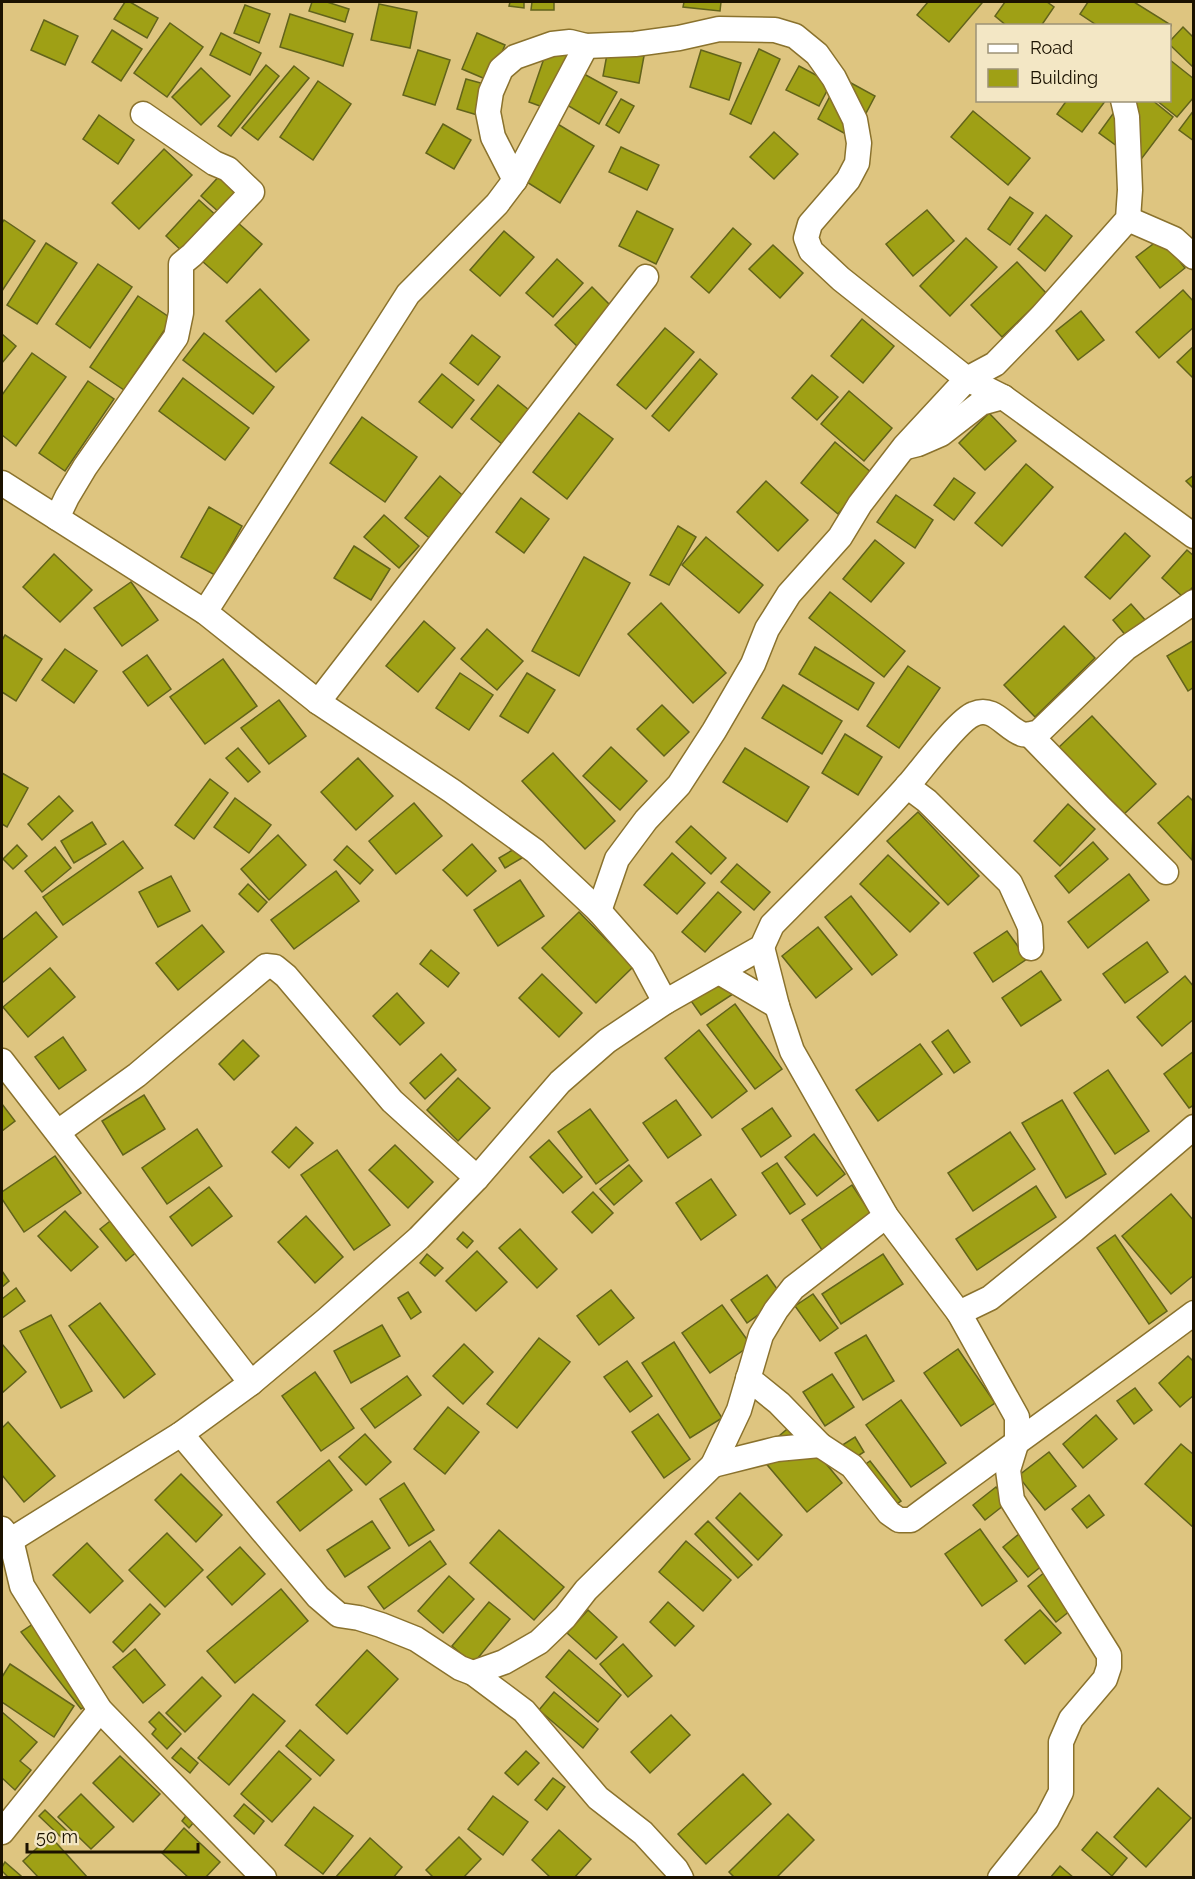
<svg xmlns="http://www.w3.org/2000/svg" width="1195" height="1879" font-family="Raleway,sans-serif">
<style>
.building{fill:#9fa015;stroke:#62631b;stroke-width:1.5}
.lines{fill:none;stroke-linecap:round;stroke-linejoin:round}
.street-casing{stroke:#8a722d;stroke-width:27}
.street{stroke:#fff;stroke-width:24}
</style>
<rect width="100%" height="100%" fill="#dec580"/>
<g class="building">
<polygon points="125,2 130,2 158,18 147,38 114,19"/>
<polygon points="312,2 327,2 349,9 345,22 309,11"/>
<polygon points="510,2 524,2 524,8 509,6"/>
<polygon points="532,2 554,2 554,10 531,10"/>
<polygon points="684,2 721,2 720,11 683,7"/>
<polygon points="928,2 980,2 982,3 949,42 917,15"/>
<polygon points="1005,2 1047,2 1054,7 1041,26 1007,26 995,16"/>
<polygon points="1088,2 1134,2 1171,25 1170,28 1170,26 1098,26 1080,14"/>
<polygon points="379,4 417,12 410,48 371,40"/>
<polygon points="245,5 270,14 259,43 234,33"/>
<polygon points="290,14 353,34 343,66 280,47"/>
<polygon points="44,20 78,36 65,65 31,50"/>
<polygon points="170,23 203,47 167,97 134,73"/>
<polygon points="1183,27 1194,38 1194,68 1170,45 1170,41"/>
<polygon points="112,30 142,49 121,81 92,62"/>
<polygon points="221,33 261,53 250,75 210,55"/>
<polygon points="477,33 505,45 490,81 462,69"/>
<polygon points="552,35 582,45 559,113 529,102"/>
<polygon points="608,49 644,56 639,83 603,76"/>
<polygon points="759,49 780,59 751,124 730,114"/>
<polygon points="418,50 450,60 435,105 403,95"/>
<polygon points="701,50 741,63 729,100 690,87"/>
<polygon points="1170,60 1194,79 1194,97 1177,117 1156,100 1170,100"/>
<polygon points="266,65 279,76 231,136 218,126"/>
<polygon points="294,66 309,78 258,140 242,128"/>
<polygon points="799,66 831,83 819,106 786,90"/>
<polygon points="201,68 230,96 201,125 172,97"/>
<polygon points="584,74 617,92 599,124 567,105"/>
<polygon points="840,77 875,96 853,138 818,119"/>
<polygon points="466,79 499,88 491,119 457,109"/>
<polygon points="318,81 351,104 313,160 280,137"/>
<polygon points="621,99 634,106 619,133 606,125"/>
<polygon points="1067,100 1106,100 1082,132 1057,114"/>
<polygon points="1123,100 1152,100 1173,117 1139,162 1099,133"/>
<polygon points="1194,110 1194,141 1179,130"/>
<polygon points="973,111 1030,158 1008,185 951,137"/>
<polygon points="99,115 134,140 118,164 83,139"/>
<polygon points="556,123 594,146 560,203 522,179"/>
<polygon points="443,124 471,140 454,169 426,153"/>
<polygon points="774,132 798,154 774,179 750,157"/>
<polygon points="621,147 659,165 647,190 609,172"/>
<polygon points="164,149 192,175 139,229 112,203"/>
<polygon points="222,173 242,191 221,214 201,196"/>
<polygon points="1010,197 1033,213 1010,245 988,229"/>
<polygon points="199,200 219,218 185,254 166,236"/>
<polygon points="927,210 954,241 913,276 886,244"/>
<polygon points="637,211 673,229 656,264 619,246"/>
<polygon points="1046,215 1072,236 1045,271 1018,249"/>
<polygon points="4,220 35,241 2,291 2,223"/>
<polygon points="237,222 262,244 227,283 202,261"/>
<polygon points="733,228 751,244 709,293 691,277"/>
<polygon points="504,231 534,257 500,296 470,270"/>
<polygon points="966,238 997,267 950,316 920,286"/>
<polygon points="1161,238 1185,268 1160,288 1136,257"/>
<polygon points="46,243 77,263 37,324 7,305"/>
<polygon points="773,245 803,273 780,298 749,269"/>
<polygon points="557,259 583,283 553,317 526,293"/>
<polygon points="1017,262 1047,294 1002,337 971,305"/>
<polygon points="98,264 132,287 90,348 56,324"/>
<polygon points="592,287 615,310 579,348 555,325"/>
<polygon points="260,289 309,340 276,372 226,321"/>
<polygon points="1183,290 1194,302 1194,327 1159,358 1136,332"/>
<polygon points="138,296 172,319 124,390 90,367"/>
<polygon points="1081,311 1104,340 1078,360 1056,331"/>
<polygon points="862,319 894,346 863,383 831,356"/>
<polygon points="665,328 694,352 646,409 617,385"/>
<polygon points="204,333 274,387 253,414 183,360"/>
<polygon points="2,334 16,346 2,363"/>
<polygon points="472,335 500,357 478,385 450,363"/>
<polygon points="1194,346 1194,379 1177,362"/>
<polygon points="32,353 66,377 16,446 2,435 2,395"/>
<polygon points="700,359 717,374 669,431 652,416"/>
<polygon points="442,374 474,400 452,428 419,402"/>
<polygon points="812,375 838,397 817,420 792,398"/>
<polygon points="183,378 249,428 225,460 159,411"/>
<polygon points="88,381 114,399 65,471 39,453"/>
<polygon points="498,385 529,410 502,444 471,419"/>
<polygon points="849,391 892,428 864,461 821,424"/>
<polygon points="579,413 613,439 567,499 533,472"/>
<polygon points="989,413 1016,441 985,470 959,443"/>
<polygon points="362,417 417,457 385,502 330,463"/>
<polygon points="835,442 872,473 838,514 801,483"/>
<polygon points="1026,464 1053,487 1002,546 975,523"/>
<polygon points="1194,475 1194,489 1186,481"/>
<polygon points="440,476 467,499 433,541 405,518"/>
<polygon points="954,478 975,493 954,520 934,505"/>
<polygon points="766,481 808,520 778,551 737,512"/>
<polygon points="896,495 933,520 915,548 877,522"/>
<polygon points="521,498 549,519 524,553 496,532"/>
<polygon points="209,507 242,526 215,575 181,557"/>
<polygon points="384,515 419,546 399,568 364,537"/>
<polygon points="678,526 696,537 669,585 650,575"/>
<polygon points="1125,533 1150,556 1110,599 1085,577"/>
<polygon points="706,537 763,585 739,613 682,565"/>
<polygon points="875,540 904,563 871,602 843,579"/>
<polygon points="354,546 390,569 371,600 334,578"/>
<polygon points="1187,550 1194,556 1194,586 1183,597 1162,578"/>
<polygon points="54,554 92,590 60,622 23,587"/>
<polygon points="584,557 630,583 579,676 532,651"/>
<polygon points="131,582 158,620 122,646 94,608"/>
<polygon points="830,592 905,651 884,677 809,618"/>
<polygon points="661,603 726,673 693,703 628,634"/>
<polygon points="1131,604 1146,621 1127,637 1113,620"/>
<polygon points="424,621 455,648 418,692 386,666"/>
<polygon points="1064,626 1095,658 1035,717 1004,685"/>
<polygon points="487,629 523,661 497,690 461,659"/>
<polygon points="5,635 42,659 16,701 2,692 2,640"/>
<polygon points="1194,640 1194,687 1188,691 1167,656"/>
<polygon points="815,647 874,683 858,710 799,674"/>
<polygon points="65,649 97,671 74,703 42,680"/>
<polygon points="147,655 171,689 148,706 123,672"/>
<polygon points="223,659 257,706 205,744 170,697"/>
<polygon points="908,666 940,688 899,748 867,726"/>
<polygon points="460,673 493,695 469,730 436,708"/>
<polygon points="527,673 555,690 528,733 500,716"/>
<polygon points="783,685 842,721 822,754 762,718"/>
<polygon points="279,700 306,736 269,764 241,728"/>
<polygon points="662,705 689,732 664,756 637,729"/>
<polygon points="1092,716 1156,784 1122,816 1058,748"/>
<polygon points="845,734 882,757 858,795 822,773"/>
<polygon points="611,747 647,781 620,810 583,776"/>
<polygon points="238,748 260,772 248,782 226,758"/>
<polygon points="745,748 809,787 787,822 723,782"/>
<polygon points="553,753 615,821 585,849 522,781"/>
<polygon points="358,758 393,796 356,830 321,792"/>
<polygon points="2,773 28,788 7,827 2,824"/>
<polygon points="210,779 228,793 194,839 175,825"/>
<polygon points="59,796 73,811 42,840 28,824"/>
<polygon points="1188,796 1194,802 1192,860 1158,823"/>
<polygon points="235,798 271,825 249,853 214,827"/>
<polygon points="414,803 442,836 396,874 369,841"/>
<polygon points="1068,804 1095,829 1060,866 1034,841"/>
<polygon points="918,812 979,876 948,905 887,841"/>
<polygon points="92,822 106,844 74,863 61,841"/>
<polygon points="691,826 726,858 711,874 676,842"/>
<polygon points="278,835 306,865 269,900 241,869"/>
<polygon points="123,841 143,868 63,925 43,897"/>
<polygon points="1093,842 1108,859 1069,893 1055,876"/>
<polygon points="472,844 496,871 467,896 443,870"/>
<polygon points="17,845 27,856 13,869 3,859"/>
<polygon points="347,846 373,870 360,884 334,860"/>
<polygon points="55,847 71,868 42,892 25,871"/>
<polygon points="516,848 522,858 505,868 499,858"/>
<polygon points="672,853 705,883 677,914 644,885"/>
<polygon points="888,855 939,903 910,932 860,884"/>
<polygon points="737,864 770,892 754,910 721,882"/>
<polygon points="336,871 359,901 294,949 271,920"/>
<polygon points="1129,874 1149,900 1088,948 1068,922"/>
<polygon points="171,876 190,911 158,927 139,892"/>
<polygon points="520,880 544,916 498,946 474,910"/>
<polygon points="248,884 267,902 258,912 239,894"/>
<polygon points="718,892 741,912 705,952 682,932"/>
<polygon points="851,896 897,955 872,975 825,917"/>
<polygon points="36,912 57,937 2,983 2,940"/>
<polygon points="579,912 633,967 596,1003 542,948"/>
<polygon points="202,925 224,952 178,990 156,963"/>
<polygon points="818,927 852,969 816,998 782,956"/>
<polygon points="1007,931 1027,959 993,982 974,953"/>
<polygon points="1147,942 1168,972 1125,1003 1103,974"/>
<polygon points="431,950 459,973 448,987 420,964"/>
<polygon points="50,968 75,997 28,1037 3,1007"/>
<polygon points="1041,971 1061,1000 1021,1026 1002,998"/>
<polygon points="542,974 582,1013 559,1037 519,998"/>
<polygon points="724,974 736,992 701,1015 689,998"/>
<polygon points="1185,976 1194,987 1194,1019 1162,1046 1137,1017"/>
<polygon points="397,993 424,1023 400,1045 373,1016"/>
<polygon points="735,1004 782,1069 755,1089 707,1025"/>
<polygon points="699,1030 747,1091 712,1118 665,1058"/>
<polygon points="948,1030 970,1062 954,1073 932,1042"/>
<polygon points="63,1037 86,1070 59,1089 35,1057"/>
<polygon points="243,1040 259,1056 234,1080 219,1064"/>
<polygon points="920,1044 942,1074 878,1121 856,1090"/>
<polygon points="1194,1051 1194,1105 1189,1108 1164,1074"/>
<polygon points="441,1054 456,1070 425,1099 410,1083"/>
<polygon points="1108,1070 1149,1131 1115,1154 1074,1093"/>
<polygon points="458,1078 490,1108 458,1141 427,1110"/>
<polygon points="144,1095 165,1129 123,1155 102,1121"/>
<polygon points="676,1100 701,1135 668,1158 643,1123"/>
<polygon points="1062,1100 1106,1174 1066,1198 1022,1123"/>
<polygon points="2,1104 15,1121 2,1131"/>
<polygon points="772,1108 791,1136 761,1157 742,1129"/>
<polygon points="590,1109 628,1160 596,1184 558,1132"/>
<polygon points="296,1127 313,1143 289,1168 272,1152"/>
<polygon points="197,1129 222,1166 167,1204 142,1168"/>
<polygon points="1010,1132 1035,1169 973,1211 948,1173"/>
<polygon points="814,1134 845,1174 817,1196 785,1157"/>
<polygon points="549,1140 582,1177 563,1193 530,1157"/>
<polygon points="395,1145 433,1182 408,1208 369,1170"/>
<polygon points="337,1150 390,1225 354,1250 301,1175"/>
<polygon points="55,1156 81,1193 24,1232 2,1199 2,1192"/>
<polygon points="777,1163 805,1204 790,1214 762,1173"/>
<polygon points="629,1165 642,1181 614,1205 600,1189"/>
<polygon points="711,1179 736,1215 701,1240 676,1203"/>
<polygon points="852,1185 874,1218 824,1253 802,1220"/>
<polygon points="1036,1186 1056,1217 977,1270 956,1239"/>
<polygon points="209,1187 232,1216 192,1246 170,1217"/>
<polygon points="593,1192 613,1213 592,1233 572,1212"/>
<polygon points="1171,1194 1194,1221 1194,1275 1171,1294 1122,1236"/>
<polygon points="65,1211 98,1247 71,1271 38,1236"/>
<polygon points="306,1216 343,1257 315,1283 278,1242"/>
<polygon points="114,1218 139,1250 126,1261 100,1229"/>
<polygon points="520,1229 557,1269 537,1288 499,1248"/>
<polygon points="463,1232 473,1241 467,1248 457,1239"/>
<polygon points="1115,1235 1167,1311 1149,1324 1097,1248"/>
<polygon points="477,1251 507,1282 476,1311 446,1281"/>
<polygon points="427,1254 443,1268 435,1276 420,1263"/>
<polygon points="883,1254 903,1284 841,1324 822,1294"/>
<polygon points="2,1271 9,1281 2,1287"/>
<polygon points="767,1275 783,1297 747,1323 731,1300"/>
<polygon points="16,1288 25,1301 2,1318 2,1299"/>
<polygon points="611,1290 634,1318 599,1345 577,1316"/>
<polygon points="408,1292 421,1312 411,1319 398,1298"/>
<polygon points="813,1294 838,1328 820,1341 795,1306"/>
<polygon points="100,1303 155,1374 124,1398 69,1326"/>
<polygon points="722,1305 751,1345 710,1373 682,1333"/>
<polygon points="51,1315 92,1391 61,1408 20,1331"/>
<polygon points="382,1325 400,1356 351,1383 334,1351"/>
<polygon points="866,1335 894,1381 863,1400 835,1353"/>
<polygon points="539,1338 570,1362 517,1428 487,1404"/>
<polygon points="674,1342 722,1418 690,1438 642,1363"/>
<polygon points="2,1344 26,1372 2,1393"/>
<polygon points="464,1344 493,1372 463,1404 433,1376"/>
<polygon points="958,1349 995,1403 961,1426 924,1373"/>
<polygon points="1188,1356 1194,1362 1194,1395 1180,1407 1159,1383"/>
<polygon points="627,1361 652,1396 630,1412 604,1377"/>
<polygon points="315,1372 354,1428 321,1451 282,1396"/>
<polygon points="832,1374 854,1407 825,1426 803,1392"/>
<polygon points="407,1376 421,1395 375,1428 361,1409"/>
<polygon points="1135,1388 1152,1410 1134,1424 1117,1401"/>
<polygon points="901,1400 946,1463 911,1487 866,1425"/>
<polygon points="448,1407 479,1432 445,1474 414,1449"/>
<polygon points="658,1414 690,1459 664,1478 632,1432"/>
<polygon points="1096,1415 1117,1439 1083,1468 1063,1444"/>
<polygon points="8,1422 55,1476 24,1502 2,1475 2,1428"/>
<polygon points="793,1424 842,1483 807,1512 758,1454"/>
<polygon points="365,1434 391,1462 366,1485 339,1457"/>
<polygon points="855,1437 864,1452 842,1466 833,1451"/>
<polygon points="1181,1444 1194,1455 1194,1528 1145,1484"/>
<polygon points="1049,1452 1076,1486 1045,1510 1018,1476"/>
<polygon points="329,1460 352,1490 300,1531 277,1502"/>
<polygon points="870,1461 901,1501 879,1517 848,1477"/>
<polygon points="181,1474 222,1515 196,1542 155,1500"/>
<polygon points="404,1483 434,1530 409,1546 380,1499"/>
<polygon points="996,1487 1008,1502 985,1520 973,1505"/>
<polygon points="740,1493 782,1535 758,1560 716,1518"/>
<polygon points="1089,1495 1104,1515 1087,1528 1072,1509"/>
<polygon points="372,1521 390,1548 345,1577 327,1550"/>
<polygon points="708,1521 752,1565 738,1578 695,1534"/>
<polygon points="980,1529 1017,1581 982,1606 945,1554"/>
<polygon points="499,1530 564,1587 534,1620 470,1563"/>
<polygon points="167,1533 203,1570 165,1607 129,1570"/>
<polygon points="1019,1534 1043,1565 1028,1577 1003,1547"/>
<polygon points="430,1541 446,1564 384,1609 368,1587"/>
<polygon points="686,1541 731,1580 703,1611 659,1572"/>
<polygon points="87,1543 123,1581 90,1613 53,1575"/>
<polygon points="240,1547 265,1574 232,1605 207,1577"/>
<polygon points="1046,1571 1075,1607 1056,1622 1028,1586"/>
<polygon points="449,1576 474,1599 443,1633 418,1611"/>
<polygon points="281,1589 308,1621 235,1683 207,1651"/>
<polygon points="489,1602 510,1619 473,1664 452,1646"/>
<polygon points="668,1602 694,1626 675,1646 650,1622"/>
<polygon points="150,1604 160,1614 123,1652 113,1642"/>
<polygon points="588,1610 617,1637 596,1659 567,1633"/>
<polygon points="1040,1610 1061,1633 1025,1664 1005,1640"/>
<polygon points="33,1624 92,1701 81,1709 21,1632"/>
<polygon points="623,1644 652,1676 628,1697 600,1664"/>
<polygon points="135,1649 165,1685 143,1703 113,1667"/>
<polygon points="367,1650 398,1679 347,1734 316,1705"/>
<polygon points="569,1650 621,1695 598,1722 546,1677"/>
<polygon points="10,1664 74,1706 54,1737 2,1702 2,1677"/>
<polygon points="202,1677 221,1696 185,1732 166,1713"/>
<polygon points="554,1692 598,1729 583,1748 539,1710"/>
<polygon points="253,1694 285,1721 229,1785 198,1758"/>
<polygon points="2,1712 37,1742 20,1761 31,1770 15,1790 2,1778"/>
<polygon points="159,1712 181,1734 167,1749 152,1734 156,1729 149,1722"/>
<polygon points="671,1715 690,1735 650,1773 631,1752"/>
<polygon points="300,1730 334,1760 320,1776 286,1746"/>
<polygon points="181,1748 198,1763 190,1773 172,1758"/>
<polygon points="279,1751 311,1779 272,1822 241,1794"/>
<polygon points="526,1751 539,1763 518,1785 505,1773"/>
<polygon points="120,1756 160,1794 133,1822 93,1783"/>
<polygon points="743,1774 771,1804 706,1864 678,1834"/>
<polygon points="553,1778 565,1787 547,1810 535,1800"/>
<polygon points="1158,1788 1191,1818 1146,1867 1114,1837"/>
<polygon points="81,1794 114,1827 91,1849 58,1817"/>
<polygon points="493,1796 528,1822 503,1855 468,1829"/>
<polygon points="244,1804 264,1821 254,1834 234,1816"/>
<polygon points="314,1807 353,1836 323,1874 285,1845"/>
<polygon points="191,1809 199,1816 189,1828 182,1821"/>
<polygon points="45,1810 67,1831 61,1837 39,1816"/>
<polygon points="788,1814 814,1840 776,1878 735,1878 729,1872"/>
<polygon points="184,1828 220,1862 205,1878 189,1878 162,1853"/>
<polygon points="559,1830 591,1859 574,1878 551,1878 532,1860"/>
<polygon points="1097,1832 1127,1858 1112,1876 1082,1850"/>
<polygon points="50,1836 88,1878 39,1878 23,1861"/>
<polygon points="459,1837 481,1859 463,1878 434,1878 426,1870"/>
<polygon points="370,1838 402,1867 393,1878 335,1878"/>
<polygon points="5,1862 21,1876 20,1878 9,1878 2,1871 2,1867"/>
<polygon points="1060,1866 1074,1878 1050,1878"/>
</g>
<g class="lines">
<defs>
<g id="street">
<polyline points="515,180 493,137 488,112 491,92 501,69 515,57 552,44 570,42 586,46 635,44 679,38 719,29 775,30 795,36 817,54 834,78 855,120 859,143 857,163 848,180 810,224 806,238 811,251 841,279 967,379 1003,397 1194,536"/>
<polyline points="1128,219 1174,239 1194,257"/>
<polyline points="906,447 918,444 941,434 981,403 1003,397"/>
<polyline points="2,483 205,612 318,702 452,791 535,851 599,911 643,961 665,1002"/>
<polyline points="57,518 67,497 85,467 176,337 181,313 181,264 192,255 252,192 228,169 214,163 143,114"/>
<polyline points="205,612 408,294 497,204 515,180 586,46"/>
<polyline points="318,702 646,277"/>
<polyline points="1030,735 1100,807 1166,872"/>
<polyline points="907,786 927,801 1010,883 1030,927 1031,948"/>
<polyline points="599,911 617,859 646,820 679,785 714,731 753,664 767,629 789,594 840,537 860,504 904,447 967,379 995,364 1041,317 1128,219 1130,190 1127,117 1123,100"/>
<polyline points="762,947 777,1006 792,1051 886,1216 959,1313 1017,1417 1017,1441 1008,1470 1012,1500 1109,1655 1109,1667 1105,1679 1071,1719 1061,1742 1061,1792 1047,1819 1000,1878"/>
<polyline points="719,972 777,1006"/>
<polyline points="2,1061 251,1383"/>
<polyline points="58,1132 137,1075 266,966 275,967 286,976 392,1101 477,1178"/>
<polyline points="959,1313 990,1298 1074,1230 1194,1127"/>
<path d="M 748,1378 L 779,1403 L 820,1445 L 852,1466 L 889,1513 L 899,1520 L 911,1520 C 1005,1450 1100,1383 1194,1313"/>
<polyline points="181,1434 318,1597 339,1615 359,1618 381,1625 416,1639 460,1668 473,1673 524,1711 598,1798 643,1833 676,1869 681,1878"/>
<polyline points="713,1465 777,1449 820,1445"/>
<polyline points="2,1529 11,1540 22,1586 100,1710 264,1878"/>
<path d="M 11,1540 L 181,1434 L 251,1383 L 325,1321 L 419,1238 L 477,1178 L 560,1082 L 607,1041 L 665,1002 L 762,947 L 772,925 C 818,878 866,833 909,784 C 922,769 958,720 974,714 C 994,705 1005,728 1022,734 C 1027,736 1034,733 1039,732 L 1126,648 L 1194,602"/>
<polyline points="473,1673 504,1662 539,1642 565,1617 586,1590 713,1465 739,1410 761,1335 776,1310 793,1288 886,1216"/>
<polyline points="2,1832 100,1710"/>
</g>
</defs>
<use href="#street" class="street-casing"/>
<use href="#street" class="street"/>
</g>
<rect width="1195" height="1879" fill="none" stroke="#1b1200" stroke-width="6"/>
<rect x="976" y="24" width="195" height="78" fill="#f3e7c5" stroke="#9d9276" stroke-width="1.5"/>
<rect x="988" y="44" width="30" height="9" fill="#ffffff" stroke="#9d9276" stroke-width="1.5"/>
<text x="1030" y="54" font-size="18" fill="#1b1200">Road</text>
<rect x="988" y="69" width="30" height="18" fill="#9fa015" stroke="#9d9276" stroke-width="1.5"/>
<text x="1030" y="84" font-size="18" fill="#1b1200">Building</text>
<path d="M27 1843v9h171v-9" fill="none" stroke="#1b1200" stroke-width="3"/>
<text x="36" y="1843" font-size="18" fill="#1b1200" stroke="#f3e7c5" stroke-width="4.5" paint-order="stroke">50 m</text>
</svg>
